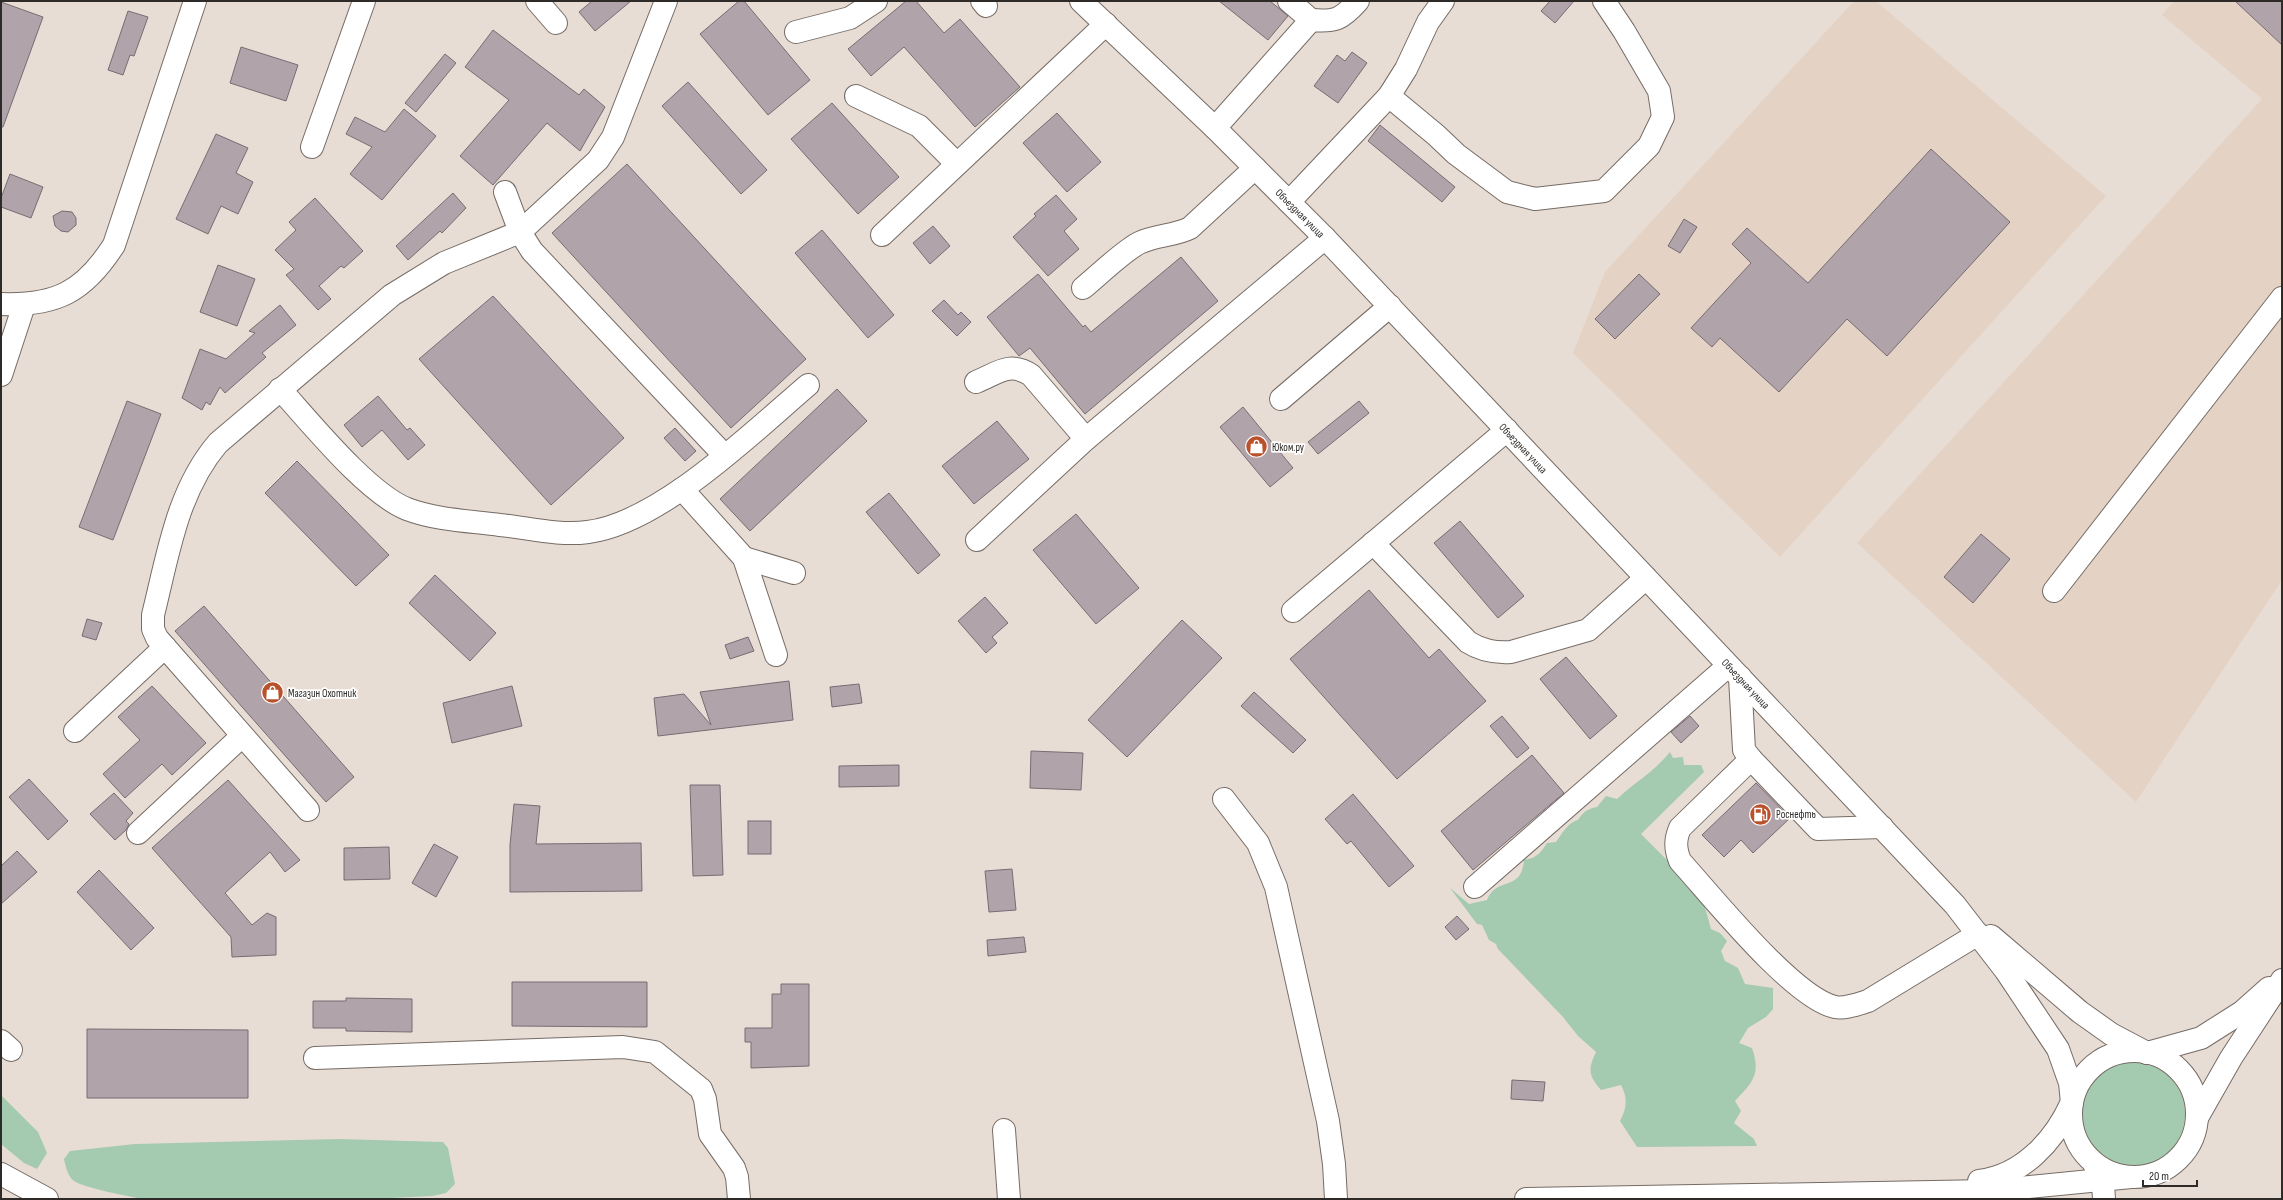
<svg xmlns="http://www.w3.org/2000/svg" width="2283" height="1200" font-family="'Sofia Sans Condensed',sans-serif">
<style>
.built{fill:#e4d2c5}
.green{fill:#a4caaf}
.building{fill:#b0a4aa;stroke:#776c72}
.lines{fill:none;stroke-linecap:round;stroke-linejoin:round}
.minor-casing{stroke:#766c65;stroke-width:24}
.major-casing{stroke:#766c65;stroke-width:24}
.minor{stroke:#fff;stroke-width:22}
.major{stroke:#fff;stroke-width:22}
.labels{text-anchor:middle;stroke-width:3.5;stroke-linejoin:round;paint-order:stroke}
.street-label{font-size:11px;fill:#2e2a27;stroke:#fff}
.poi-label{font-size:11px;fill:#2e2a27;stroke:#fff;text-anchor:start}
</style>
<rect width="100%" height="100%" fill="#e8ddd5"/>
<g class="built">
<polygon points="1854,1 1876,1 2106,196 1780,557 1573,353 1605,272"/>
<polygon points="2174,1 2282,1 2282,580 2136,802 1857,543 2262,99 2162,15"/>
</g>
<g class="green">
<path d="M 1670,752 L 1673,758 L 1683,757 L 1684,765 L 1701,765 L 1704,772 L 1641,834 L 1689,882 L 1695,896 L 1704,904 L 1711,929 L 1720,933 L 1727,941 L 1721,951 L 1725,961 L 1738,968 L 1745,984 L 1773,988 L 1773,1009 L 1766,1017 L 1748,1028 L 1739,1043 L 1752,1048 C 1761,1074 1753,1082 1735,1101 L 1741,1111 L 1734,1123 L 1754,1139 L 1757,1146 L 1637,1147 L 1620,1121 C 1627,1108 1628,1098 1621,1085 L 1601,1090 C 1588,1075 1588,1069 1596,1052 L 1578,1036 L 1563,1017 L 1498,949 L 1496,944 L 1489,940 L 1482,925 L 1477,924 L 1450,888 L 1469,904 L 1487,900 C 1498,875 1521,893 1524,860 C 1536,858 1541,853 1547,843 L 1556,842 C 1561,835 1568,822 1578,820 C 1583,812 1587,809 1597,807 L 1606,796 L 1617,799 C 1635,782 1654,772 1670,752 Z"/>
<circle cx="2133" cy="1114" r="52"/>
<polygon points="1,1095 38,1132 47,1153 37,1169 24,1163 1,1144"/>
<path d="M 340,1139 L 443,1142 L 448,1148 L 455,1184 L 446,1193 L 432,1196 L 369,1199 L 144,1199 C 131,1197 84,1188 74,1181 C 67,1175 66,1167 64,1159 L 70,1151 L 135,1144 Z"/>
</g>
<g class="building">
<polygon points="592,1 631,1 595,31 579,12"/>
<polygon points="739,1 744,1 810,80 768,115 700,34"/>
<polygon points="906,1 916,1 944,33 960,19 1020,87 975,127 904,47 871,76 848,49"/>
<polygon points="1219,1 1270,1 1288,16 1268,40"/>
<polygon points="1550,1 1574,1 1555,23 1541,11"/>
<polygon points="2235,1 2282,1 2282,45"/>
<polygon points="1,2 43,17 3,127 1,127"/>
<polygon points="128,11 148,17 134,56 130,55 123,75 108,70"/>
<polygon points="493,30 579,95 584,89 605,107 580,151 547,123 493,185 460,156 509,100 465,67"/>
<polygon points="241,47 298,65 286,101 230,83"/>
<polygon points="1352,52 1367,63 1338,103 1314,86 1337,55 1345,61"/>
<polygon points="445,54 456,63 416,112 405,103"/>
<polygon points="688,82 767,170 741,194 662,106"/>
<polygon points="832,103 899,177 858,214 791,139"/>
<polygon points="404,109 436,136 382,200 350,174 372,147 346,134 355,117 385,132"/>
<polygon points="1057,113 1101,162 1067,192 1023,143"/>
<polygon points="1380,125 1455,187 1442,202 1368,141"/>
<polygon points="216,134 248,148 236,173 253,182 238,214 221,206 208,234 176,219"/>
<polygon points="1931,149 2010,222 1887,356 1847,319 1779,392 1720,338 1712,347 1691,328 1751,263 1732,244 1747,228 1808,283"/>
<polygon points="627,164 806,359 731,428 552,233"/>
<polygon points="10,174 43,187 31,218 1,207 1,198"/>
<polygon points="453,193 466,208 442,233 440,231 408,260 396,246"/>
<polygon points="1056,195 1077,219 1064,231 1079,249 1048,276 1013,237 1036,216 1034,214"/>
<polygon points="315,198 363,251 344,268 341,266 319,286 331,299 318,310 286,275 294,269 275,250 296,230 289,222"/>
<polygon points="62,211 72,212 76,218 76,225 68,232 61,231 55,226 53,216"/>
<polygon points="1684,219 1697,227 1680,253 1668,246"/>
<polygon points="933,226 950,246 930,264 913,243"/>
<polygon points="822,230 894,315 868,338 795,253"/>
<polygon points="1181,257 1218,301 1085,414 1030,348 1019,356 987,317 1038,274 1083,327 1085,325 1091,332"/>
<polygon points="218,265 255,279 237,326 200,312"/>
<polygon points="1639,274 1660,294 1615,339 1595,319"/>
<polygon points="493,296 624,438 551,505 419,359"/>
<polygon points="944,300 958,315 961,312 971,322 957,336 932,311"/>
<polygon points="280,305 296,325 262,353 266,357 225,393 220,387 210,405 206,402 202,410 182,398 200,349 226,359 255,333 249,331"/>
<polygon points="837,389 867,421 750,531 720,499"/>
<polygon points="378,396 407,430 410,428 425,445 408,460 382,430 362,447 344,425"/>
<polygon points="127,401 161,414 113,540 79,527"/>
<polygon points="1359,401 1369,413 1318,454 1308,442"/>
<polygon points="1243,407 1293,468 1270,487 1220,427"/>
<polygon points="997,421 1029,459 974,504 942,466"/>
<polygon points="675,428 696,451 685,461 664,438"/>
<polygon points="297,461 389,555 356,586 265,493"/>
<polygon points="889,493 940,555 918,574 866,512"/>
<polygon points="1076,514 1139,588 1096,624 1033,550"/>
<polygon points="1460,521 1524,596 1498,618 1434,543"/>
<polygon points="1981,534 2010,559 1973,603 1944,577"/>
<polygon points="435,575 496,633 470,661 409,603"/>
<polygon points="1369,590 1429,658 1439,649 1486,701 1397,779 1290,659"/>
<polygon points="985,597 1008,623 992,637 997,643 986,653 958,621"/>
<polygon points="204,606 354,777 326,802 175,631"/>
<polygon points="87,619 102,623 96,640 82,636"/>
<polygon points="1182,620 1222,658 1127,757 1088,720"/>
<polygon points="748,637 754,651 730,659 725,645"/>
<polygon points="1566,657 1617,716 1590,739 1540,679"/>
<polygon points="789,681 793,720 658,736 654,698 684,694 711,725 700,692"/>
<polygon points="859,684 862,703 832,707 830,687"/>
<polygon points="152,686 206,743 172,775 162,764 125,798 103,774 140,740 118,717"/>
<polygon points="512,686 522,726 452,743 443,703"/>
<polygon points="1254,692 1306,740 1293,753 1241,706"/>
<polygon points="1502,716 1529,748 1517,758 1490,726"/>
<polygon points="1690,716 1699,726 1681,743 1671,732"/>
<polygon points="1031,751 1083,753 1081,790 1030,788"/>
<polygon points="1532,755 1564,793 1473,870 1441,831"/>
<polygon points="899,765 899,786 839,787 839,766"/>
<polygon points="29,779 68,821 48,840 9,797"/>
<polygon points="228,780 300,860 285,872 270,852 225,893 252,925 267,913 276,917 276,955 232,957 231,937 152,848"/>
<polygon points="1756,783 1790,818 1753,853 1741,840 1724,857 1702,835"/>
<polygon points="690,785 720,785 723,875 693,876"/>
<polygon points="114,793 133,813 126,821 129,824 126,830 115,840 90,814"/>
<polygon points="1353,794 1414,866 1389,887 1351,841 1347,844 1325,819"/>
<polygon points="514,804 540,806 536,844 641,843 642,891 510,892 510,845"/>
<rect x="748" y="821" width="23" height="33"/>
<polygon points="434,844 458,857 436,897 412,883"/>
<polygon points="389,847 390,879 344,880 344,848"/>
<polygon points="17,851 37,872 1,904 1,866"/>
<polygon points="1012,869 1016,910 989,912 985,871"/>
<polygon points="99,870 154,928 131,950 77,892"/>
<polygon points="1457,916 1469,929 1456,940 1445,927"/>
<polygon points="1024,937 1026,952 988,956 987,940"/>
<polygon points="512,982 647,982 647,1027 512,1026"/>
<polygon points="781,984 809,984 809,1066 751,1068 751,1042 745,1042 745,1028 772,1028 772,994 781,994"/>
<polygon points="346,998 412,999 412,1032 346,1031 346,1028 313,1028 313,1001 346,1001"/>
<polygon points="87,1029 248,1030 248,1098 87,1098"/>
<polygon points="1512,1080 1545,1082 1543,1101 1511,1099"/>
</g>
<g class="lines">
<defs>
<g id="minor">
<polyline points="537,1 556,23"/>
<polyline points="982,1 986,6"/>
<path d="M 1311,20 C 1335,22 1341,20 1358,1"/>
<polyline points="796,32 850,18 876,1"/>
<polyline points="856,96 919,126 957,164"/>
<polyline points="1389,96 1436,135 1456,154 1507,192 1535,199 1604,191 1649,146 1663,117 1659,91 1624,31 1604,1"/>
<polyline points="1215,128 1311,20 1289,1"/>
<polyline points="312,147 364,1"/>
<polyline points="505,192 520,232 532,251 724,455"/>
<polyline points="1289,202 1389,96 1406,69 1428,22 1443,1"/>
<polyline points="882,235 1106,24"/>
<path d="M 1083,288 C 1099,275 1122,252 1139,243 C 1156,235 1174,236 1190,228 L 1255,168"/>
<path d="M 1,304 C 56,306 84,292 114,245 L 195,1"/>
<polyline points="1,375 24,305"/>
<path d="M 976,382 C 998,373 1009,361 1031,375 L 1086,439"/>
<path d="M 280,389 C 310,422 367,493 407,509 C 436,520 470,521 500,525 C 529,528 559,536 588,532 C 660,523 753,432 808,385"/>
<polyline points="1281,399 1390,306"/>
<polyline points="682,489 744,558 776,655"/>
<polyline points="977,540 1086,439 1325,238"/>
<path d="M 1373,543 L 1468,642 C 1482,651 1495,653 1511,652 L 1588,630 L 1646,578"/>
<polyline points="744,558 794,573"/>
<polyline points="2054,591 2282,298"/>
<polyline points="1293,611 1507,430"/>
<polyline points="1740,677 1744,750 1751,759 1818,829 1882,827"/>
<polyline points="75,731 165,647"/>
<path d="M 1751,759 L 1680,828 C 1675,840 1675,848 1680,861 C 1711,895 1793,998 1835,1007 C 1845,1009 1858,1004 1868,1001 L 1978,934"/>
<polyline points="1224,799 1258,843 1276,887 1328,1121 1334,1164 1336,1199"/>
<path d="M 308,810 L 157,638 L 153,629 L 153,615 C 168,555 177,491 218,443 L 392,295 L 444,263 L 520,232 L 598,160 L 613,137 L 666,1"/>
<polyline points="138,833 242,736"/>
<polyline points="1475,887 1728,666"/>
<polyline points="1,1041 11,1050"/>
<circle cx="2134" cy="1114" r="63"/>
<polyline points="2147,1053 2201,1038 2242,1012 2269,988"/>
<polyline points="315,1058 623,1047 655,1052 701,1089 705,1099 710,1134 734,1168 737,1177 739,1199"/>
<polyline points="2198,1116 2231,1058 2282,980"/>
<polyline points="1004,1130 1009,1199"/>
<polyline points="2095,1166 2103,1184 2104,1199"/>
<polyline points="1,1174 47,1199"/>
<path d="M 1979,1181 C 2022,1176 2054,1141 2071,1104"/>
<polyline points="1526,1199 1989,1191 2131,1177"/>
</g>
<g id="major">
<path id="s1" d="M 1081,1 L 1215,128 L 1325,238 L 1955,905 L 2006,971 L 2058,1049 L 2070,1083 L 2072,1103"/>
<polyline points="1991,936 2080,1012 2111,1034 2147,1053"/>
</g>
</defs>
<use href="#minor" class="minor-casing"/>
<use href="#major" class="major-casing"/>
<use href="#minor" class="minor"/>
<use href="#major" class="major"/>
</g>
<defs>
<symbol id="shop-disc" viewBox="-11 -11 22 22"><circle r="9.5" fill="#b9512b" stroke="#fff"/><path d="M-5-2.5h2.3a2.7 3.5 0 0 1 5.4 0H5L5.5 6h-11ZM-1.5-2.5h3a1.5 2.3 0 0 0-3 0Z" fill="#fff"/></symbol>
<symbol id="fuel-disc" viewBox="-11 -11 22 22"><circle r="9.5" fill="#b9512b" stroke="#fff"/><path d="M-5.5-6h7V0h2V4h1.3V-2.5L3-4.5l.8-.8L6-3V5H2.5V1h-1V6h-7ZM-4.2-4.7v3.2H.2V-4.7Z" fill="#fff"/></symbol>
</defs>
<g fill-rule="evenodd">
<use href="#shop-disc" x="1244" y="434" width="25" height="25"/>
<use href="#shop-disc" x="260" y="680" width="25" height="25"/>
<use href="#fuel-disc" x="1748" y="802" width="25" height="25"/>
</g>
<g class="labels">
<g class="street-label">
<text dy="4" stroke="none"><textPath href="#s1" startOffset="305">Объездная улица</textPath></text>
<text dy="4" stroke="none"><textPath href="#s1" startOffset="629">Объездная улица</textPath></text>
<text dy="4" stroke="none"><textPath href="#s1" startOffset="953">Объездная улица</textPath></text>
</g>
<g class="poi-label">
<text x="1272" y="451">Юком.ру</text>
<text x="288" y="697">Магазин Охотник</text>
<text x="1776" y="818">Роснефть</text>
</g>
</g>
<rect width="2283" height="1200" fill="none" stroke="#2e2a27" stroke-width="4"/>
<path d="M2143 1180v6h54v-6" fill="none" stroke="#2e2a27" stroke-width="2"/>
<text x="2149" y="1180" font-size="12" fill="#2e2a27" stroke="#ffffff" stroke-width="3" paint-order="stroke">20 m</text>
</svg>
